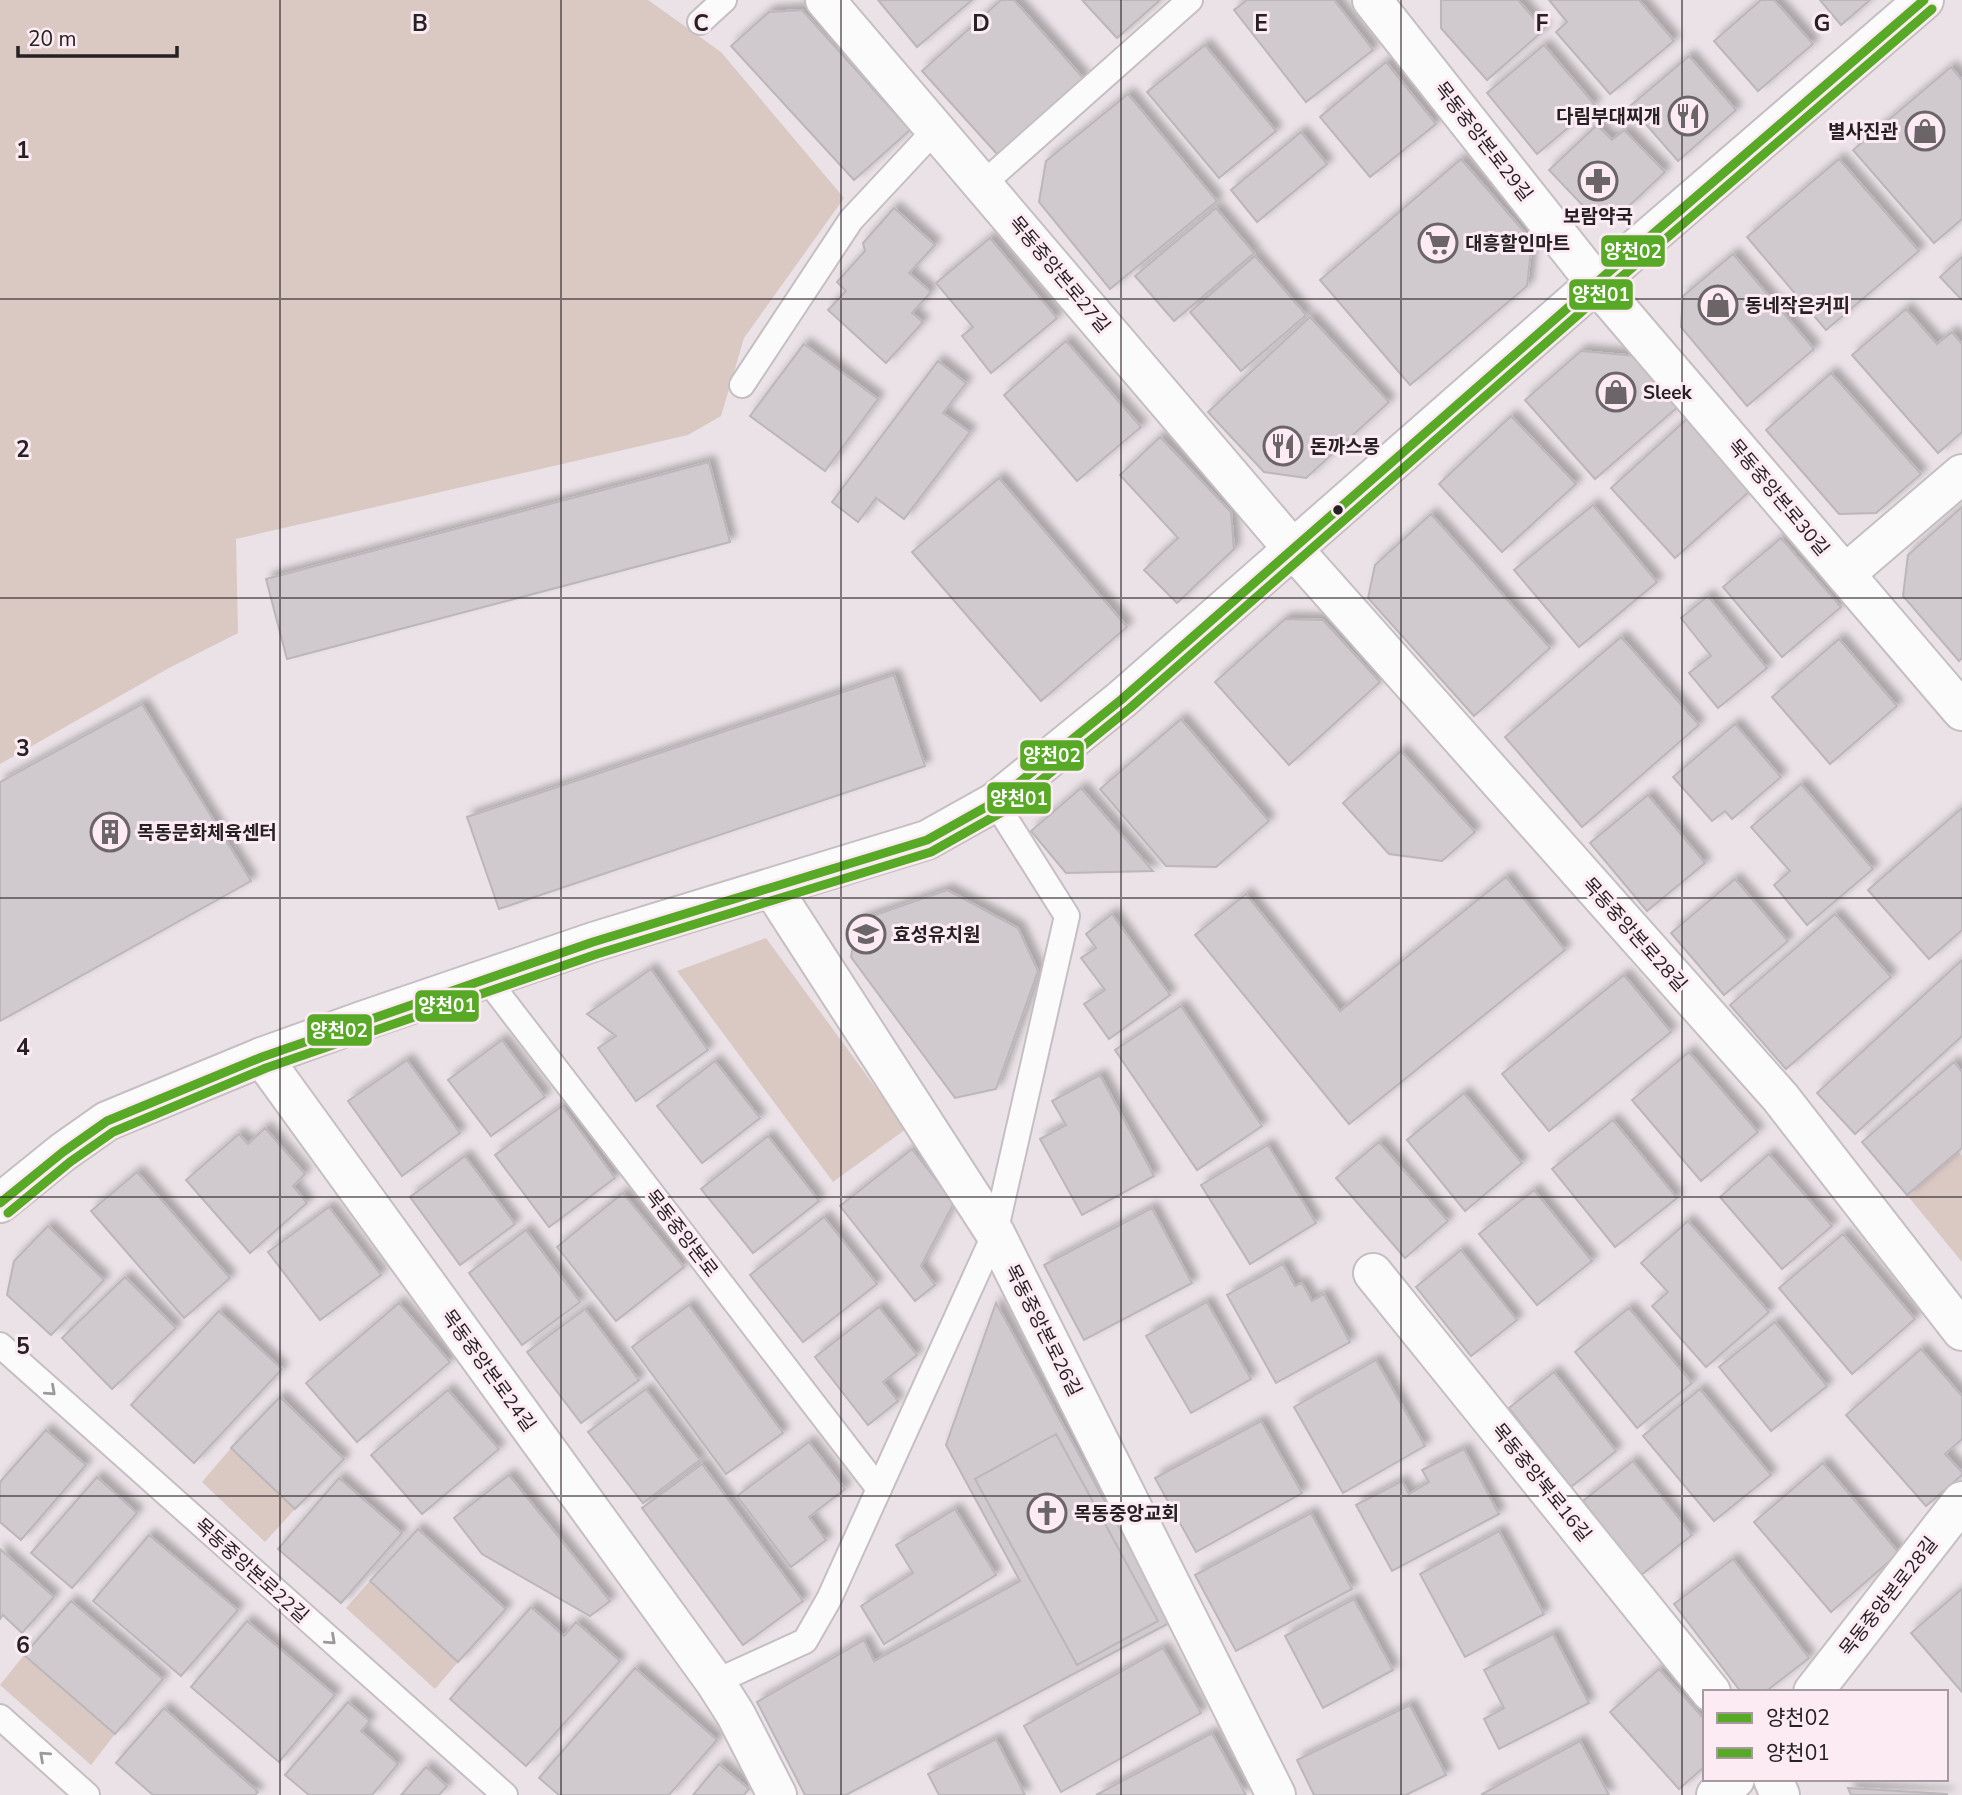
<svg xmlns="http://www.w3.org/2000/svg" width="1962" height="1795" font-family="'Nunito Sans','Noto Sans KR',sans-serif">
<style>
.green{fill:#dac8c3}
.building{fill:#d0cacf;stroke:#bbb6ba;stroke-width:2;filter:url(#shadow)}
.lines{fill:none;stroke-linecap:round;stroke-linejoin:round}
.lane-casing{stroke:#c6bfc2;stroke-width:28}
.street-casing{stroke:#c6bfc2;stroke-width:42}
.secondary-casing{stroke:#c6bfc2;stroke-width:42}
.lane{stroke:#fcfbfb;stroke-width:24}
.street{stroke:#fcfbfb;stroke-width:38}
.secondary{stroke:#fcfbfb;stroke-width:38}
.bus-1-casing{stroke:#fcebf3;stroke-width:14}
.bus-2-casing{stroke:#fcebf3;stroke-width:14}
.bus-1{stroke:#58a925;stroke-width:9}
.bus-2{stroke:#58a925;stroke-width:9}
.oneway{stroke:#9c999a}
.grid{fill:none;stroke:#262123;stroke-width:2;stroke-opacity:0.55}
.bus-dot{fill:#262123;stroke:#fcebf3;stroke-width:2.5}
.labels{text-anchor:middle;stroke-width:6;stroke-linejoin:round;paint-order:stroke}
.poi-label{font-size:19px;font-weight:bold;fill:#262123;stroke:#fcebf3;text-anchor:start}
.street-label{font-size:19px;fill:#262123;stroke:#fcebf3}
.grid-label{font-size:23px;text-anchor:middle;font-weight:bold;fill:#262123;stroke:#fcebf3;stroke-width:6;stroke-linejoin:round;paint-order:stroke}
.line-badge{stroke:#fcebf3;stroke-width:2.5}
.badge-label{font-size:19px;text-anchor:middle;font-weight:bold;fill:#fff}
</style>
<defs>
<filter id="shadow"><feDropShadow dx="6" dy="-6" stdDeviation="3.5" flood-color="#0004"/></filter>
</defs>
<rect width="100%" height="100%" fill="#eae2e6"/>
<g class="green">
<polygon points="0,0 648,0 721,52 844,198 744,338 721,416 688,435 236,539 238,633 169,668 0,764"/>
<polygon points="766,938 906,1129 833,1182 677,971"/>
<polygon points="1958,1151 1962,1156 1962,1262 1907,1195"/>
<polygon points="231,1448 295,1509 265,1542 202,1482"/>
<polygon points="370,1581 458,1662 435,1689 346,1608"/>
<polygon points="24,1655 115,1734 91,1765 0,1685"/>
</g>
<g class="building">
<polygon points="878,0 972,0 917,47"/>
<polygon points="1001,0 1014,0 1084,79 998,155 922,71"/>
<polygon points="1082,0 1160,0 1117,38"/>
<polygon points="1247,0 1334,0 1373,50 1306,102 1234,10"/>
<polygon points="1441,0 1518,0 1544,30 1487,80 1441,28"/>
<polygon points="1549,0 1639,0 1674,41 1610,94 1556,32 1567,22"/>
<polygon points="1761,0 1774,0 1813,44 1758,91 1714,41"/>
<polygon points="1820,0 1870,0 1841,25"/>
<polygon points="802,10 910,130 854,180 731,46 769,12"/>
<polygon points="1205,45 1276,131 1219,178 1147,92"/>
<polygon points="1544,45 1595,105 1537,154 1487,93"/>
<polygon points="1689,56 1736,110 1678,161 1630,106"/>
<polygon points="1386,62 1436,124 1370,177 1320,117"/>
<polygon points="1951,67 1962,80 1962,219 1934,243 1853,150"/>
<polygon points="1128,94 1217,201 1110,289 1039,202 1046,161"/>
<polygon points="1597,125 1612,140 1624,130 1665,172 1629,206 1587,210 1549,170"/>
<polygon points="1301,132 1327,164 1257,222 1231,190"/>
<polygon points="1461,159 1532,241 1527,286 1410,385 1320,280"/>
<polygon points="1839,159 1919,251 1826,330 1747,237"/>
<polygon points="894,208 935,245 909,273 931,292 912,313 923,322 886,363 828,310 846,291 837,282 865,251 863,243"/>
<polygon points="1216,208 1254,253 1174,321 1135,276"/>
<polygon points="990,238 1057,318 991,373 962,336 973,327 936,283"/>
<polygon points="1733,254 1814,349 1747,406 1681,327 1683,296"/>
<polygon points="1255,256 1306,315 1241,371 1190,312"/>
<polygon points="1962,257 1962,300 1940,277"/>
<polygon points="1906,309 1937,344 1952,332 1962,344 1962,432 1938,453 1852,355"/>
<polygon points="1310,317 1389,402 1306,478 1264,472 1208,412"/>
<polygon points="1066,341 1141,427 1077,481 1004,395"/>
<polygon points="804,344 878,399 825,471 750,416"/>
<polygon points="1581,351 1636,356 1680,405 1595,479 1525,400"/>
<polygon points="938,361 966,383 943,413 970,432 904,519 876,498 858,522 832,502"/>
<polygon points="1831,373 1921,474 1876,513 1839,514 1766,430"/>
<polygon points="1511,416 1576,484 1502,552 1439,484"/>
<polygon points="1687,419 1751,490 1675,558 1611,488"/>
<polygon points="1160,437 1231,512 1234,549 1177,603 1144,570 1178,538 1120,475"/>
<polygon points="709,462 730,542 287,659 266,579"/>
<polygon points="999,478 1127,627 1041,701 912,552"/>
<polygon points="1593,505 1657,582 1579,647 1514,570"/>
<polygon points="1962,507 1962,658 1959,661 1903,596 1908,555"/>
<polygon points="1431,514 1550,648 1474,716 1368,598 1375,565"/>
<polygon points="1781,538 1841,607 1782,657 1723,587"/>
<polygon points="1708,596 1767,668 1718,708 1689,673 1711,656 1681,618"/>
<polygon points="1285,619 1323,620 1380,682 1289,765 1215,682"/>
<polygon points="1621,637 1699,725 1582,827 1505,737"/>
<polygon points="1839,639 1897,706 1830,764 1772,697"/>
<polygon points="894,675 925,766 499,909 467,817"/>
<polygon points="142,704 251,881 0,1021 0,782"/>
<polygon points="1181,719 1269,821 1216,867 1166,866 1100,789"/>
<polygon points="1735,724 1781,777 1732,819 1725,811 1712,821 1673,777"/>
<polygon points="1401,751 1475,832 1442,861 1389,854 1343,803"/>
<polygon points="1801,784 1873,869 1807,925 1774,885 1790,871 1751,827"/>
<polygon points="1081,788 1153,871 1066,873 1031,831"/>
<polygon points="1648,795 1705,863 1647,911 1590,843"/>
<polygon points="1962,808 1962,930 1929,959 1868,890"/>
<polygon points="1506,877 1565,950 1349,1124 1195,935 1246,894 1340,1011"/>
<polygon points="1735,879 1788,941 1724,995 1671,933"/>
<polygon points="947,890 1018,928 1038,971 996,1089 955,1098 851,957 858,921"/>
<polygon points="1112,914 1170,995 1109,1039 1084,1004 1105,990 1081,958 1096,948 1086,934"/>
<polygon points="1835,914 1891,977 1786,1069 1730,1005"/>
<polygon points="1962,960 1962,1036 1855,1134 1817,1093"/>
<polygon points="651,969 708,1050 636,1101 598,1048 616,1036 587,1014"/>
<polygon points="1624,975 1671,1032 1549,1131 1502,1074"/>
<polygon points="1181,1006 1262,1126 1197,1170 1115,1050"/>
<polygon points="502,1040 545,1097 491,1136 448,1080"/>
<polygon points="1689,1052 1758,1132 1701,1181 1632,1100"/>
<polygon points="407,1060 460,1133 402,1176 348,1101"/>
<polygon points="715,1061 760,1118 702,1163 657,1106"/>
<polygon points="1954,1062 1962,1072 1962,1148 1907,1195 1862,1142"/>
<polygon points="1100,1075 1154,1176 1082,1215 1040,1139 1066,1125 1052,1101"/>
<polygon points="1464,1093 1522,1163 1465,1211 1407,1140"/>
<polygon points="562,1106 615,1178 549,1227 495,1155"/>
<polygon points="1613,1120 1677,1198 1615,1247 1552,1169"/>
<polygon points="265,1128 305,1174 293,1186 307,1203 250,1253 186,1180 239,1134 248,1144"/>
<polygon points="768,1136 819,1201 753,1253 701,1189"/>
<polygon points="1379,1142 1448,1221 1405,1258 1336,1178"/>
<polygon points="1268,1145 1316,1223 1250,1264 1201,1185"/>
<polygon points="912,1149 954,1203 921,1266 935,1285 915,1301 840,1206"/>
<polygon points="1769,1154 1832,1226 1782,1269 1720,1197"/>
<polygon points="465,1156 515,1224 460,1265 410,1197"/>
<polygon points="137,1172 230,1278 184,1318 91,1211"/>
<polygon points="1534,1190 1592,1261 1537,1305 1479,1234"/>
<polygon points="623,1193 684,1267 616,1321 557,1247"/>
<polygon points="329,1207 381,1275 320,1320 268,1252"/>
<polygon points="1152,1208 1192,1283 1084,1340 1044,1265"/>
<polygon points="824,1217 877,1284 803,1342 750,1275"/>
<polygon points="1688,1221 1769,1312 1706,1367 1652,1306 1668,1292 1641,1263"/>
<polygon points="48,1226 104,1280 51,1335 7,1295 14,1261"/>
<polygon points="526,1230 580,1302 522,1345 469,1273"/>
<polygon points="1843,1234 1915,1319 1852,1374 1779,1288"/>
<polygon points="1461,1250 1517,1320 1471,1356 1416,1287"/>
<polygon points="1283,1264 1295,1286 1302,1283 1312,1301 1324,1294 1350,1342 1276,1383 1227,1295"/>
<polygon points="125,1277 176,1328 112,1389 62,1338"/>
<polygon points="1207,1302 1251,1379 1191,1413 1146,1336"/>
<polygon points="399,1303 450,1362 357,1442 306,1383"/>
<polygon points="996,1303 1171,1622 846,1795 805,1795 757,1702 864,1640 874,1661 1020,1581 946,1445"/>
<polygon points="689,1305 783,1433 726,1474 632,1347"/>
<polygon points="879,1307 917,1355 883,1382 898,1401 868,1425 815,1357"/>
<polygon points="1629,1308 1692,1383 1637,1428 1575,1352"/>
<polygon points="585,1309 639,1380 581,1423 527,1352"/>
<polygon points="219,1311 282,1369 194,1463 131,1405"/>
<polygon points="1775,1322 1827,1386 1771,1431 1719,1367"/>
<polygon points="1921,1349 1962,1396 1962,1439 1945,1454 1962,1472 1962,1475 1926,1506 1846,1415"/>
<polygon points="1376,1360 1425,1446 1343,1493 1294,1407"/>
<polygon points="1554,1372 1616,1451 1571,1487 1509,1408"/>
<polygon points="646,1389 700,1460 643,1503 588,1432"/>
<polygon points="1700,1389 1771,1475 1714,1521 1643,1436"/>
<polygon points="448,1390 499,1449 422,1514 371,1455"/>
<polygon points="280,1397 344,1459 295,1509 231,1448"/>
<polygon points="1261,1421 1302,1493 1196,1552 1155,1478"/>
<polygon points="46,1430 86,1465 21,1540 0,1522 0,1482"/>
<polygon points="1056,1434 1158,1621 1077,1665 975,1479"/>
<polygon points="809,1442 845,1489 809,1517 826,1540 791,1567 737,1496"/>
<polygon points="1464,1449 1499,1514 1392,1571 1356,1505 1402,1481 1409,1494 1429,1482 1422,1470"/>
<polygon points="1633,1461 1692,1535 1641,1575 1583,1501"/>
<polygon points="1823,1463 1899,1553 1831,1612 1754,1522"/>
<polygon points="702,1464 803,1601 743,1645 642,1508"/>
<polygon points="509,1475 610,1601 590,1616 482,1554 454,1518"/>
<polygon points="97,1477 137,1513 72,1588 31,1553"/>
<polygon points="339,1478 402,1533 341,1603 278,1549"/>
<polygon points="955,1509 996,1575 884,1644 861,1606 913,1573 896,1545"/>
<polygon points="1311,1513 1352,1589 1236,1651 1195,1575"/>
<polygon points="418,1529 506,1609 458,1662 370,1581"/>
<polygon points="1499,1531 1544,1614 1465,1657 1420,1574"/>
<polygon points="149,1535 238,1610 181,1676 93,1601"/>
<polygon points="0,1549 54,1597 22,1633 3,1615 0,1619"/>
<polygon points="1733,1559 1809,1658 1765,1692 1741,1692 1674,1604"/>
<polygon points="1962,1589 1962,1692 1911,1633"/>
<polygon points="1354,1599 1393,1670 1323,1708 1285,1636"/>
<polygon points="71,1601 163,1679 115,1734 24,1655"/>
<polygon points="531,1607 564,1636 576,1622 620,1661 526,1766 450,1699"/>
<polygon points="247,1621 335,1695 279,1762 191,1687"/>
<polygon points="1553,1634 1589,1703 1499,1749 1484,1719 1504,1708 1484,1670"/>
<polygon points="1163,1648 1201,1713 1061,1792 1024,1726"/>
<polygon points="635,1668 717,1740 669,1795 559,1795 539,1778"/>
<polygon points="1659,1669 1705,1720 1705,1766 1679,1789 1610,1712"/>
<polygon points="348,1702 370,1721 361,1731 398,1764 372,1795 309,1795 285,1775"/>
<polygon points="1410,1705 1446,1775 1406,1795 1314,1795 1297,1760"/>
<polygon points="164,1708 258,1792 255,1795 153,1795 116,1763"/>
<polygon points="1212,1733 1246,1795 1096,1795"/>
<polygon points="996,1739 1025,1795 939,1795 928,1774"/>
<polygon points="1580,1741 1609,1795 1483,1795 1482,1794"/>
<polygon points="719,1764 749,1789 744,1795 693,1795"/>
<polygon points="426,1767 447,1786 439,1795 401,1795"/>
<polygon points="1848,1788 1947,1794 1947,1795 1851,1795"/>
</g>
<g class="lines">
<defs>
<g id="lane">
<polyline points="700,22 724,0"/>
<polyline points="983,184 1190,0"/>
<polyline points="742,385 851,220 936,129"/>
<polyline points="486,978 879,1489"/>
<polyline points="0,1345 505,1795"/>
<polyline points="715,1682 805,1641 829,1599 995,1233 1067,916 995,802"/>
<polyline points="0,1717 87,1795"/>
</g>
<g id="street">
<polyline points="825,0 1293,549 1780,1097 1962,1331"/>
<polyline points="1372,0 1596,283 1962,711"/>
<polyline points="1845,574 1962,474"/>
<polyline points="772,888 995,1233 1276,1795"/>
<polyline points="262,1057 715,1682 736,1715 777,1795"/>
<polyline points="1373,1273 1711,1692"/>
<polyline points="1813,1692 1962,1501"/>
<polyline points="1773,1779 1780,1795"/>
<polyline points="1716,1795 1735,1779"/>
</g>
<polyline id="secondary" points="0,1203 63,1152 107,1121 262,1057 362,1021 593,942 927,840 995,802 1122,699 1596,283 1924,0"/>
</defs>
<use href="#lane" class="lane-casing"/>
<use href="#street" class="street-casing"/>
<use href="#secondary" class="secondary-casing"/>
<use href="#lane" class="lane"/>
<use href="#street" class="street"/>
<use href="#secondary" class="secondary"/>
<defs>
<polyline id="bus-1" points="0,1203 63,1152 107,1121 262,1057 593,942 927,840 995,802 1122,699 1596,283 1924,0"/>
<polyline id="bus-2" points="8,1213 70,1162 113,1132 266,1068 597,954 931,852 1002,812 1130,708 1604,292 1932,9"/>
</defs>
<use href="#bus-1" class="bus-1-casing"/>
<use href="#bus-2" class="bus-2-casing"/>
<use href="#bus-1" class="bus-1"/>
<use href="#bus-2" class="bus-2"/>
</g>
<defs><path id="oneway-chevron" d="M-2-3.5L2.5 0L-2 3.5" fill="none" stroke-width="1.6" stroke-linecap="round" stroke-linejoin="round" transform="scale(1.75)"/></defs>
<g class="oneway">
<use href="#oneway-chevron" transform="translate(51 1391) rotate(42)"/>
<use href="#oneway-chevron" transform="translate(331 1640) rotate(42)"/>
<use href="#oneway-chevron" transform="translate(44 1756) rotate(-138)"/>
</g>
<path class="grid" d="M 280,0 L 280,1795M 561,0 L 561,1795M 841,0 L 841,1795M 1121,0 L 1121,1795M 1401,0 L 1401,1795M 1682,0 L 1682,1795M 0,299 L 1962,299M 0,598 L 1962,598M 0,898 L 1962,898M 0,1197 L 1962,1197M 0,1496 L 1962,1496"/>
<defs>
<symbol id="restaurant-ring" viewBox="-11 -11 22 22"><circle r="9.5" fill="#fcebf3" stroke="#6b6567" stroke-width="1.5"/><path d="M-5-6h1v4h1v-4h1v4h1v-4h1v5L-1.5 .5V6h-2V.5L-5-1ZM5-6V6H3V1.5H1.5Q1.5-4 5-6Z" fill="#6b6567"/></symbol>
<symbol id="shop-ring" viewBox="-11 -11 22 22"><circle r="9.5" fill="#fcebf3" stroke="#6b6567" stroke-width="1.5"/><path d="M-5-2.5h2.3a2.7 3.5 0 0 1 5.4 0H5L5.5 6h-11ZM-1.5-2.5h3a1.5 2.3 0 0 0-3 0Z" fill="#6b6567"/></symbol>
<symbol id="pharmacy-ring" viewBox="-11 -11 22 22"><circle r="9.5" fill="#fcebf3" stroke="#6b6567" stroke-width="1.5"/><path d="M-2-6h4v4h4v4h-4v4h-4v-4h-4v-4h4Z" fill="#6b6567"/></symbol>
<symbol id="supermarket-ring" viewBox="-11 -11 22 22"><circle r="9.5" fill="#fcebf3" stroke="#6b6567" stroke-width="1.5"/><path d="M-6-5.5h2.5l.6 2H6L4.5 2H-2.5L-4.4-4H-6ZM-1.5 3.2a1.3 1.3 0 1 0 .1 0ZM3 3.2a1.3 1.3 0 1 0 .1 0Z" fill="#6b6567"/></symbol>
<symbol id="building-ring" viewBox="-11 -11 22 22"><circle r="9.5" fill="#fcebf3" stroke="#6b6567" stroke-width="1.5"/><path d="M-4-6H4V6H1V3H-1V6H-4ZM-2.5-4.3h1.7v1.8h-1.7ZM.8-4.3h1.7v1.8H.8ZM-2.5-1h1.7V.8h-1.7ZM.8-1h1.7V.8H.8Z" fill="#6b6567"/></symbol>
<symbol id="school-ring" viewBox="-11 -11 22 22"><circle r="9.5" fill="#fcebf3" stroke="#6b6567" stroke-width="1.5"/><path d="M0-5L7-2L0 1L-7-2ZM-4 1L0 2.5L4 1V4Q0 6-4 4Z" fill="#6b6567"/></symbol>
<symbol id="church-ring" viewBox="-11 -11 22 22"><circle r="9.5" fill="#fcebf3" stroke="#6b6567" stroke-width="1.5"/><path d="M-1.2-6h2.4v3.5h3.3v2.4h-3.3V6h-2.4V-.1h-3.3v-2.4h3.3Z" fill="#6b6567"/></symbol>
</defs>
<g fill-rule="evenodd">
<use href="#restaurant-ring" x="1666" y="94" width="44" height="44"/>
<use href="#shop-ring" x="1903" y="109" width="44" height="44"/>
<use href="#pharmacy-ring" x="1576" y="159" width="44" height="44"/>
<use href="#supermarket-ring" x="1416" y="221" width="44" height="44"/>
<use href="#shop-ring" x="1696" y="283" width="44" height="44"/>
<use href="#shop-ring" x="1594" y="370" width="44" height="44"/>
<use href="#restaurant-ring" x="1261" y="424" width="44" height="44"/>
<use href="#building-ring" x="88" y="810" width="44" height="44"/>
<use href="#school-ring" x="844" y="912" width="44" height="44"/>
<use href="#church-ring" x="1025" y="1491" width="44" height="44"/>
</g>
<circle class="bus-dot" cx="1338" cy="510" r="6"/>
<g class="labels">
<g class="poi-label">
<text x="1661" y="123" text-anchor="end">다림부대찌개</text>
<text x="1898" y="138" text-anchor="end">별사진관</text>
<text x="1598" y="223" text-anchor="middle">보람약국</text>
<text x="1465" y="250">대흥할인마트</text>
<text x="1745" y="312">동네작은커피</text>
<text x="1643" y="399">Sleek</text>
<text x="1310" y="453">돈까스몽</text>
<text x="137" y="839">목동문화체육센터</text>
<text x="893" y="941">효성유치원</text>
<text x="1074" y="1520">목동중앙교회</text>
</g>
<g class="street-label">
<text transform="translate(1484 141) rotate(52)" y="7">목동중앙본로29길</text>
<text transform="translate(1060 274) rotate(50)" y="7">목동중앙본로27길</text>
<text transform="translate(1779 497) rotate(50)" y="7">목동중앙본로30길</text>
<text transform="translate(1635 934) rotate(48)" y="7">목동중앙본로28길</text>
<text transform="translate(682 1233) rotate(52)" y="7">목동중앙본로</text>
<text transform="translate(1044 1330) rotate(63)" y="7">목동중앙본로26길</text>
<text transform="translate(489 1370) rotate(54)" y="7">목동중앙본로24길</text>
<text transform="translate(1542 1482) rotate(51)" y="7">목동중앙북로16길</text>
<text transform="translate(252 1570) rotate(42)" y="7">목동중앙본로22길</text>
<text transform="translate(1888 1596) rotate(-52)" y="7">목동중앙본로28길</text>
</g>
</g>
<g class="grid-label">
<text x="420" y="31">B</text>
<text x="701" y="31">C</text>
<text x="981" y="31">D</text>
<text x="1261" y="31">E</text>
<text x="1542" y="31">F</text>
<text x="1822" y="31">G</text>
<text x="23" y="158">1</text>
<text x="23" y="457">2</text>
<text x="23" y="756">3</text>
<text x="23" y="1055">4</text>
<text x="23" y="1354">5</text>
<text x="23" y="1653">6</text>
</g>
<g class="line-badge">
<rect x="1600" y="234" width="66" height="34" rx="7" fill="#58a925"/>
<rect x="1568" y="278" width="66" height="33" rx="7" fill="#58a925"/>
<rect x="1019" y="739" width="66" height="33" rx="7" fill="#58a925"/>
<rect x="986" y="781" width="66" height="34" rx="7" fill="#58a925"/>
<rect x="414" y="989" width="66" height="34" rx="7" fill="#58a925"/>
<rect x="306" y="1013" width="67" height="34" rx="7" fill="#58a925"/>
</g>
<g class="badge-label">
<text x="1633" y="258">양천02</text>
<text x="1601" y="301">양천01</text>
<text x="1052" y="762">양천02</text>
<text x="1019" y="805">양천01</text>
<text x="447" y="1012">양천01</text>
<text x="339" y="1037">양천02</text>
</g>
<rect x="1703" y="1690" width="245" height="91" fill="#fcebf3" stroke="#a69aa0" stroke-width="2"/>
<rect x="1717" y="1713" width="35" height="10" fill="#58a925" stroke="#a69aa0" stroke-width="2"/>
<text x="1766" y="1725" font-size="21" fill="#262123">양천02</text>
<rect x="1717" y="1748" width="35" height="10" fill="#58a925" stroke="#a69aa0" stroke-width="2"/>
<text x="1766" y="1760" font-size="21" fill="#262123">양천01</text>
<path d="M18 46v10h159v-10" fill="none" stroke="#262123" stroke-width="3.5"/>
<text x="28" y="46" font-size="21" fill="#262123" stroke="#fcebf3" stroke-width="5" paint-order="stroke">20 m</text>
</svg>
